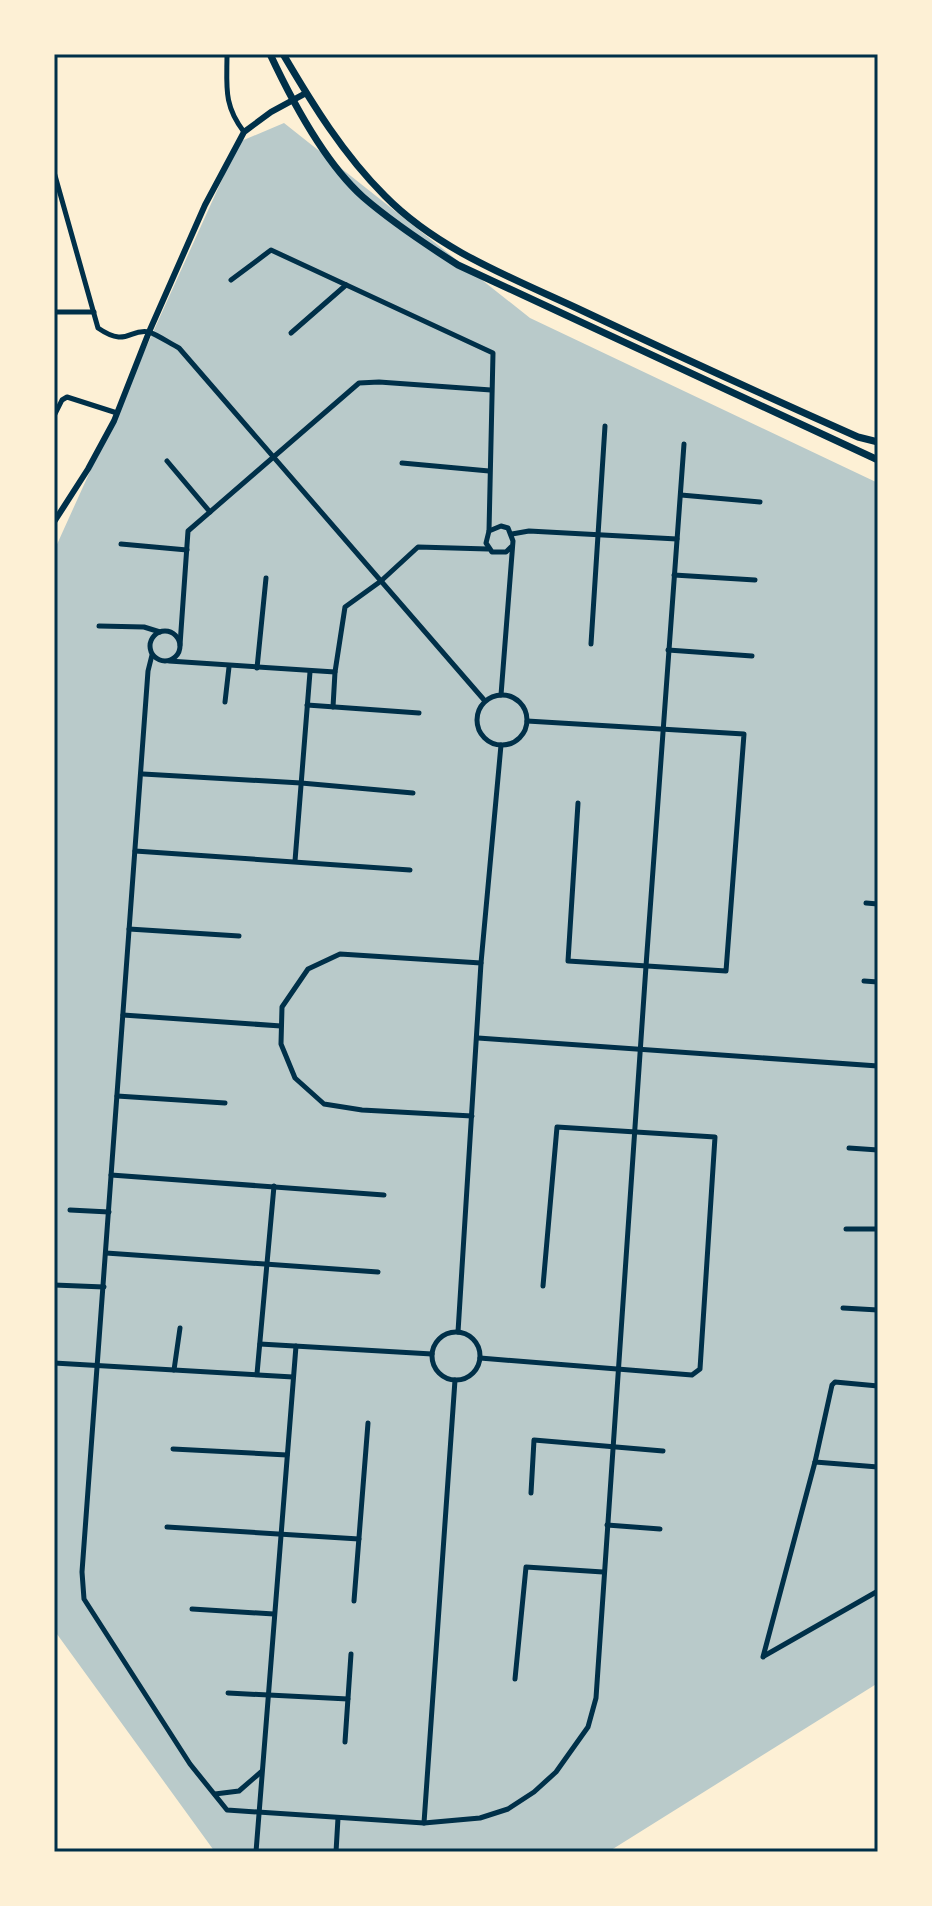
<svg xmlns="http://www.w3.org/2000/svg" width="932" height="1906" font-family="'PT Sans',sans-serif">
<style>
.green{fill:#b9caca}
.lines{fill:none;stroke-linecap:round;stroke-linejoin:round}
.minor{stroke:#003049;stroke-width:5}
.tertiary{stroke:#003049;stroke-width:6}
.primary{stroke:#003049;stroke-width:7}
.neatline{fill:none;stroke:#003049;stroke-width:3}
</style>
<rect width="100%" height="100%" fill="#fdf0d5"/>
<polygon class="green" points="284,123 530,318 878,483 878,1683 608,1852 215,1852 54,1630 54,551 239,142"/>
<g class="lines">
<g class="minor">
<path d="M 227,54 C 227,86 223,105 244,132"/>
<path d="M 54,172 L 98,328 C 127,348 129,328 149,332 C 156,334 171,344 179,348 L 485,701"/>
<polyline points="231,280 271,250 493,353 489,531"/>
<polyline points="54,312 94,312"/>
<polyline points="291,333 346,285"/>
<polyline points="54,416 62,400 67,397 117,413"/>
<polyline points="167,461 210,512"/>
<polyline points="402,463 489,471"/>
<polyline points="681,495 760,502"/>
<polyline points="512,534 529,531 677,539"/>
<polyline points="121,544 187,550"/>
<polyline points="674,575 755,580"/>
<polyline points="99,626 144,627 160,632"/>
<circle cx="165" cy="646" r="15"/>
<polyline points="591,644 605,426"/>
<polyline points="180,645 188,531 359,383 379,382 491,390"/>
<polyline points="668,650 752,656"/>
<polyline points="152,655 148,671 82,1572 84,1599 190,1764 227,1810 424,1823 480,1818 508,1809 534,1792 556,1772 588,1727 596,1698 646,966 684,444"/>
<polyline points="169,661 335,672"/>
<polyline points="257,668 266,578"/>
<circle cx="502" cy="720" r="25"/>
<polyline points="501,695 513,541 508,528 501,526 489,531 486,543 492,552 506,552 511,547"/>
<polyline points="225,702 229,667"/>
<polyline points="307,705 419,713"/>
<polyline points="333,707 335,672 345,607 381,581 418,547 488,549"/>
<polyline points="527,721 744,734 726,971 568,961 578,803"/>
<polyline points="143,774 301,783 413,793"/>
<polyline points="135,851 410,870"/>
<polyline points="295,861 310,672"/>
<polyline points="866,903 878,904"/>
<polyline points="129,929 239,936"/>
<polyline points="864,981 878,982"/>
<polyline points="123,1015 281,1026"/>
<polyline points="478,1038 878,1066"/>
<polyline points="117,1096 225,1103"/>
<polyline points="472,1116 362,1110 324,1104 295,1078 281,1044 282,1007 308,969 340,954 481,963"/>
<polyline points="849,1148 878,1150"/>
<polyline points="111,1175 384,1195"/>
<polyline points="70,1210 109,1212"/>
<polyline points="846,1229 878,1229"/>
<polyline points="106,1253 378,1272"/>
<polyline points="54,1285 104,1287"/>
<polyline points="843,1308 878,1310"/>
<polyline points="458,1332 481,963 501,745"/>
<circle cx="456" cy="1356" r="24"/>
<polyline points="260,1344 432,1354"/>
<polyline points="480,1358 692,1375 700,1369 715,1137 557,1127 543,1286"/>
<polyline points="54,1363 293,1377"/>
<polyline points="174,1370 180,1328"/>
<polyline points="257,1374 274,1186"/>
<polyline points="173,1449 287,1455"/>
<polyline points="815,1462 878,1467"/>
<polyline points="531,1493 534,1440 663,1451"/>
<polyline points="607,1525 660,1529"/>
<polyline points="167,1527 359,1539"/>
<polyline points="354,1601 368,1423"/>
<polyline points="192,1609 274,1614"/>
<polyline points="764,1656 878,1591"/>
<polyline points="763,1657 815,1462 832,1385 835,1382 878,1386"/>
<polyline points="515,1679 526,1567 603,1572"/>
<polyline points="228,1693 348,1699"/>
<polyline points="345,1742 351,1654"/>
<polyline points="215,1794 239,1791 261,1772"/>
<polyline points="424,1823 455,1380"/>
<polyline points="256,1852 296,1346"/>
<polyline points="336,1852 338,1818"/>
</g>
<polyline class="tertiary" points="54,522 88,469 114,421 149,332 205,205 244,132 271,112 306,93"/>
<g class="primary">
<path d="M 270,54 C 292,101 324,162 363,197 C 393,223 425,244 458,265 L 878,460"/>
<path d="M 283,54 C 313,105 343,154 385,196 C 439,251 515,279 583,311 C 674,354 766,396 858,437 L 878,442"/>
</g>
</g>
<rect width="932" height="1906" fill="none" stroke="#fdf0d5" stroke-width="112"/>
<rect x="56" y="56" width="820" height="1794" class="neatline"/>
</svg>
